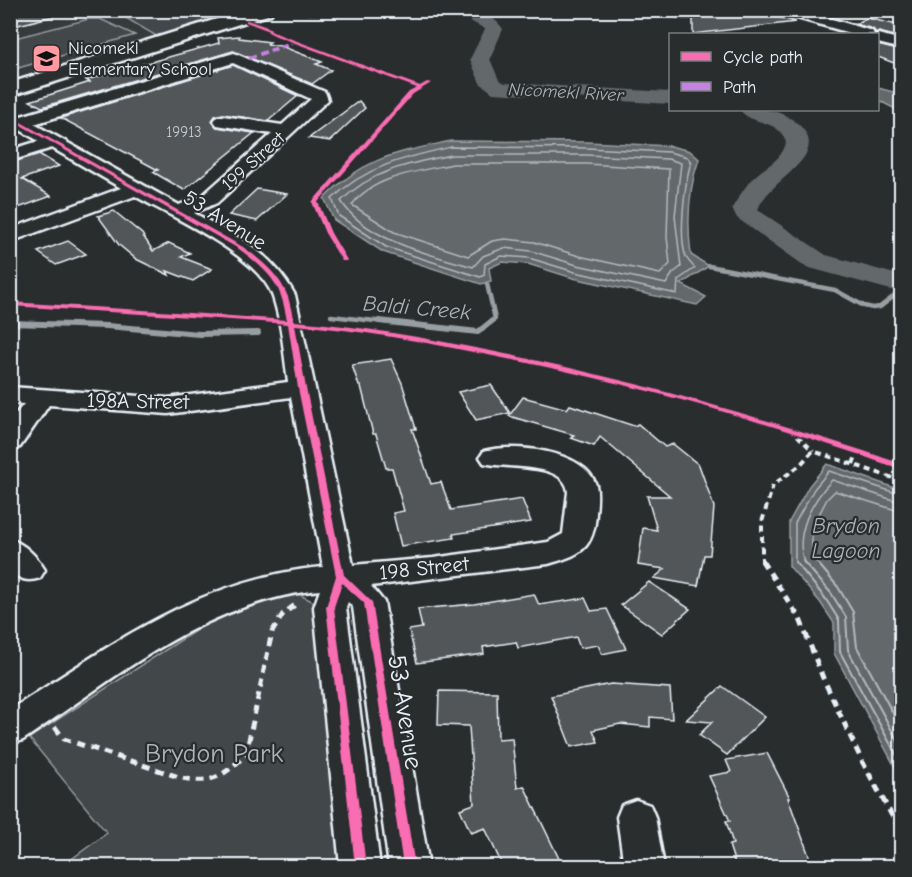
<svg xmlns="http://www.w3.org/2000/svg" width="912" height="877" font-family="'Comic Neue',sans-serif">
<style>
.built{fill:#363a3b}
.green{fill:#424648;stroke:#959ca0;stroke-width:1.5}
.water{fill:#63686b;stroke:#989fa3;stroke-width:1.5}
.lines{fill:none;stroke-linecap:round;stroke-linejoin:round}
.shore-far1{stroke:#b3bac0;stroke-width:1.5}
.shore{stroke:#b3bac0;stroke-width:2}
.stream-far1{stroke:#989fa3;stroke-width:4.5}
.stream{stroke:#989fa3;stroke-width:6}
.river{fill:#63686b;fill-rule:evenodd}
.building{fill:#535759;stroke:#e8f1f8;stroke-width:1.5}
.minor-casing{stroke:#e8f1f8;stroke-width:5}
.major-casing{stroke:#e8f1f8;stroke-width:5}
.path-far1{stroke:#e8f1f8;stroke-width:4;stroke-dasharray:6 4.5;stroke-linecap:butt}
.path{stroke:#e8f1f8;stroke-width:5;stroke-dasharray:8 6;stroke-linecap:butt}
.minor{fill:#2a2d2e;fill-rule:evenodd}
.major{fill:#2a2d2e;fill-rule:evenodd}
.quiet{stroke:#c483df;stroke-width:4;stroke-dasharray:7 4;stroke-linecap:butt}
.cycleway-casing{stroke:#2a2d2e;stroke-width:3}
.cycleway{fill:#f96db3;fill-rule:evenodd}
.labels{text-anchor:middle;stroke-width:4.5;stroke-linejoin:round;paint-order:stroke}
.far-number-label{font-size:15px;fill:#c3cad0}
.far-poi-label{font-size:18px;fill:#e8f1f8;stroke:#2a2d2e;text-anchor:start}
.far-water-label{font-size:18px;font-style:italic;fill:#acb3b9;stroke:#2a2d2e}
.far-street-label{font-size:18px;fill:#e8f1f8;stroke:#2a2d2e}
.street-label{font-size:21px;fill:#e8f1f8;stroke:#2a2d2e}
.water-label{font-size:22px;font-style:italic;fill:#acb3b9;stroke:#2a2d2e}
.near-street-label{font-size:26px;fill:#e8f1f8;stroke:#2a2d2e}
.near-park-label{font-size:26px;fill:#aeb5ba;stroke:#2a2d2e}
</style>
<rect width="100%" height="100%" fill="#2a2d2e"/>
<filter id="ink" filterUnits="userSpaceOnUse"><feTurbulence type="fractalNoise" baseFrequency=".0167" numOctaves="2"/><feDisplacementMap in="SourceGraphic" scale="12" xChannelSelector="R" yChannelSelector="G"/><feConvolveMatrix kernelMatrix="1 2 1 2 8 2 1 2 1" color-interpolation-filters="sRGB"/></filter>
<g filter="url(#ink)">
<polygon class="built" points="11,11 112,11 158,37 11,80"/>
<g class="green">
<polygon points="247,10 158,37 114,11"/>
<polygon points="89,19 100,19 135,35 11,70 11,39"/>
<polygon points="298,594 318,604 318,645 344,866 62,866 107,833 29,738 201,627 243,608 251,601"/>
</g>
<g class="water">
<polygon points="878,88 901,94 901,110 897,110 878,100"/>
<path d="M 451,141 L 587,142 L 670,146 L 690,151 L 699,159 C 688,190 687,223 691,255 L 709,266 L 681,284 L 706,297 L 697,305 L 573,278 L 528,264 L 502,262 L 489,268 L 491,281 L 481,284 L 383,252 L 334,220 L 324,198 C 365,157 396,153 451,141 Z"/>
<polygon points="827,464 901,490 901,778 834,653 834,623 820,602 789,566 789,522 809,486"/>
</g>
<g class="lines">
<g class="shore-far1">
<path d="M 451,147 L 587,148 L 669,152 L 687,157 L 691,162 C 685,182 678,237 686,257 C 688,261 692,265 695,268 L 678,280 L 677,294 L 575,272 L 529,258 L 501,256 L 485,264 L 484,275 L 480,277 L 386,247 L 339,216 L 332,199 C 365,166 407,157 451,147 Z"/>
<path d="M 452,155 L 587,155 L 668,159 L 681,163 L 675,216 L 681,267 L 673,273 L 666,284 L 577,265 L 531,251 L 504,248 L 483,256 L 473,267 C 431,255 365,240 341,201 C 372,170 411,163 452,155 Z"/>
<path d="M 453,164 L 587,164 L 669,169 L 667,237 L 670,264 L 660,274 L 579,256 L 534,242 L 505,239 L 492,241 L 468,256 L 394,232 L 352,205 C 373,176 420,171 453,164 Z"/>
<polyline points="795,563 795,523 814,489 829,471 902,495"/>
<path d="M 804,563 C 794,533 812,501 832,480 L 902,503"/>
<polyline points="817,563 812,557 812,528 827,499 835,491 902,512"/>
</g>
<g class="shore">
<polyline points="795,561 825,598 839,620 840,652 902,765"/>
<polyline points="803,561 831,593 846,617 848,650 902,749"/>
<polyline points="816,561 838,587 853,612 857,647 902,730"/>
</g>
<g class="stream-far1">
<polyline points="709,266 835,290 864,306 873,308 880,307 902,290"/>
<polyline points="487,284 495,319 490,323"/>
<polyline points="331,316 393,323"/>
</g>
<g class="stream">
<polyline points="379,321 478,332 492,321"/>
<polyline points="10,323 107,326 199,334 258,333"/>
</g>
<g class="river">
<polygon points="299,10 376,10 367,15 308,15"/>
<path d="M 450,10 C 472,10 490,10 503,29 L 490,59 L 499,80 L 505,83 L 670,92 L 670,104 L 493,93 L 480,83 L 470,59 L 485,29 Z"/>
<path d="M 740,110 C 760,108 781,109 797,123 C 836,156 767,179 758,210 L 826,255 L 902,276 L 902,293 L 806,267 L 737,218 L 732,208 C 739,197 745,186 754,177 C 767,165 781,161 786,143 C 780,118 751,126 740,110 Z"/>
</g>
</g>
<g class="building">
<polygon points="10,10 54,10 54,16 10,27"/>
<polygon points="702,10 754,10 796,22 693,34 693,19 702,15"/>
<polygon points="867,18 902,26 902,38 879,32 876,33 873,29 855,24"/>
<polygon points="239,36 239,38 270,42 267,44 281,46 322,62 316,64 331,70 312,84 233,51 42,107 30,101 90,82 86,80 219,43 218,38"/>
<polygon points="878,45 902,51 902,66 878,57"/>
<polygon points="233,65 298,96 268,121 223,114 215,116 212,121 217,127 254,133 184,190 153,172 158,170 61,118"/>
<polygon points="359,101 365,108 330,141 309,138"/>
<polygon points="39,154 59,166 22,179 51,196 10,211 10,163"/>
<polygon points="257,189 287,194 257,221 229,215"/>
<polygon points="114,211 142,234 153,251 169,243 190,253 181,257 212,269 193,281 167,271 169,275 136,259 119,245 98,216"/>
<polygon points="68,241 86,254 56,265 38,252"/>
<polygon points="391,359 402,383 416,429 412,429 431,484 441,482 451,510 522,499 531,522 453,534 454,538 401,546 393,513 404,511 392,468 386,468 376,434 373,434 361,386 359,386 352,365"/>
<polygon points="491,385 510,413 476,420 458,392"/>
<polygon points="523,397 567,409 570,405 634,426 638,424 665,447 673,444 699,465 714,507 710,555 704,555 698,586 654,578 665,569 638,565 643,528 657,530 647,496 670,496 600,437 594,446 571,438 574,435 509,416"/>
<polygon points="649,582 690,609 662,634 621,605"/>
<polygon points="534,594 539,605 585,598 591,611 607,609 626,649 602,654 598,645 580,648 576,637 518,648 516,642 483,647 484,654 417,663 409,630 422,628 418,609 474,604"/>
<polygon points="611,684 670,688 672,719 650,717 650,727 620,724 593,730 598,742 571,747 551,696"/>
<polygon points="722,686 765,717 727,755 699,735 712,722 686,720"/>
<polygon points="439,691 497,692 498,739 512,738 517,788 524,786 563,867 503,867 485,828 471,833 460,809 474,804 469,726 438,725"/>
<polygon points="767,753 790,798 788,798 813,867 736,867 729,845 733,844 726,821 730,821 709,776 731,772 726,760"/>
</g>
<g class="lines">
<defs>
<g id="minor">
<path d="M 661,10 L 699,10 L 701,13 C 693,20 670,17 661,10 Z"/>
<polygon points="778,10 802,10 872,31 874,34 853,34 780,13"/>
<polygon points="874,34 878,34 902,40 902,49 878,43 878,34"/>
<path d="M 234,53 L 325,92 L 328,100 L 217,203 L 194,213 C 237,237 270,250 295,295 L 353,565 L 433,558 L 548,542 L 563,534 L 568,492 C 566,461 504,469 484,463 L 480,457 L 484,451 C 513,443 585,450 596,485 C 598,493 597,504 596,513 C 594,549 580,555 548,564 L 371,586 L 384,602 L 429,866 L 389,866 L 353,607 L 348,602 L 346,607 L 380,866 L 340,866 L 314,607 L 320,590 C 205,601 115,678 23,740 L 10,744 L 10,710 C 110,646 200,578 323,567 L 291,397 L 168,414 L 49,405 L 20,447 L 10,449 L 10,421 L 24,404 L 10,403 L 10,387 L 168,398 L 288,382 C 284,354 282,324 273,297 C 260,256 172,217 135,196 L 10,242 L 10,229 L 121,188 L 52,148 L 10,161 L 10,150 L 39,141 L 10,124 L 10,112 L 21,116 ZM 233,63 L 311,99 L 282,125 L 223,116 L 217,117 L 214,121 L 217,125 L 272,134 L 203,195 L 179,205 L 34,124 Z"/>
<path d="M 10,539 C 25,544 37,557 45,570 L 40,578 C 27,582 20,580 10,570 Z"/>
<polygon points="636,800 650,805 655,817 664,866 624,866 617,817 622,805"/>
</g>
<polygon id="major" points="246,10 273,10 271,14 10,96 10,83"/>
</defs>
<use href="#minor" class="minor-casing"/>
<use href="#major" class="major-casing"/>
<g class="path-far1">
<polyline points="790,428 813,451"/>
<polyline points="853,464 858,451"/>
<polyline points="762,563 762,522 773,485 799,466 813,451 902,481"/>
</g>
<g class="path">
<polyline points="762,561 800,619 823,678 862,761 902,834"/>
<path d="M 55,727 L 64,739 L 182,778 C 212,785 225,775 246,754 L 272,632 L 283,614 L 295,605"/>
</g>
<use href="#minor" class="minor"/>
<use href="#major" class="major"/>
<polyline class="quiet" points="249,58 294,42"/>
<defs>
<g id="cycleway">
<polygon points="247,20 270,28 271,30 278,34 420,86 427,82 431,83 413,94 318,202 331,233 347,260 346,261 342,261 325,233 312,202 409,92 417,88 276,36 268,32 267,30 246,22 246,20"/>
<path d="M 10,116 L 243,247 C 261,260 280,275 288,297 C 290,304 292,313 294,321 C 360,326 425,338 491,351 C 630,379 767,418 902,464 L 902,469 C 883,464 864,456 845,450 C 811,439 776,427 741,417 C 658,392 573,372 488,355 C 424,342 360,330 295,325 L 306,388 L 344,575 L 372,602 L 415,866 L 403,866 L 364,603 L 342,583 L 334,607 L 366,866 L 355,866 L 326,607 L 336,576 L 298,388 L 288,324 L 175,316 L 10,306 L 10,302 L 175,312 L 287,320 C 285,312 284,304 281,296 C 274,275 256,262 239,249 L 10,119 Z"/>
</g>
</defs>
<use href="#cycleway" class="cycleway-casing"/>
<use href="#cycleway" class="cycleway"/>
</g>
</g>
<defs>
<symbol id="school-square" viewBox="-11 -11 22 22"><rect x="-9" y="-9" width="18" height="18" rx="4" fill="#ff9aa2" stroke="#2a2d2e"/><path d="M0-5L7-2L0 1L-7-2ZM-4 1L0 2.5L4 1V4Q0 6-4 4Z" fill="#111"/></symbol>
</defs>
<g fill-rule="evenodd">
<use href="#school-square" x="30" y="42" width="33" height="33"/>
</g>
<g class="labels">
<g class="far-number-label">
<text x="184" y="137">19913</text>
</g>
<g class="far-poi-label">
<text x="68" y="54">Nicomekl<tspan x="68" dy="21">Elementary School</tspan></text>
</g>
<g class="far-water-label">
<text transform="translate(566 92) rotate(3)" y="6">Nicomekl River</text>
</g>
<g class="far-street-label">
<text transform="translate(253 161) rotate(-42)" y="6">199 Street</text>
</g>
<g class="street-label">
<text transform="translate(225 220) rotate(32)" y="7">53 Avenue</text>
<text transform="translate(138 401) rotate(1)" y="7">198A Street</text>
<text transform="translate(424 568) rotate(-6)" y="7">198 Street</text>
</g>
<g class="water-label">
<text transform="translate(417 307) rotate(5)" y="8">Baldi Creek</text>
<text x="846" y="533">Brydon<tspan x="846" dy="25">Lagoon</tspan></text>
</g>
<g class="near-street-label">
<text transform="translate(406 712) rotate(81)" y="9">53 Avenue</text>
</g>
<g class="near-park-label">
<text x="214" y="762">Brydon Park</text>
</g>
</g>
<rect width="912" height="877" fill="none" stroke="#2a2d2e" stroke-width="36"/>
<rect x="18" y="18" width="876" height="841" fill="none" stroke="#e8f1f8" stroke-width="2" filter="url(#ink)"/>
<rect x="669" y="33" width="210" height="78" fill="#2a2d2e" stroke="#767b7f" stroke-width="1.5"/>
<rect x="681" y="52" width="30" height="9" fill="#f96db3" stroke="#767b7f" stroke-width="1.5"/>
<text x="723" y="63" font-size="18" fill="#e8f1f8">Cycle path</text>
<rect x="681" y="82" width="30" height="9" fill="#c483df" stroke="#767b7f" stroke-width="1.5"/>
<text x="723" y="93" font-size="18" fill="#e8f1f8">Path</text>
</svg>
